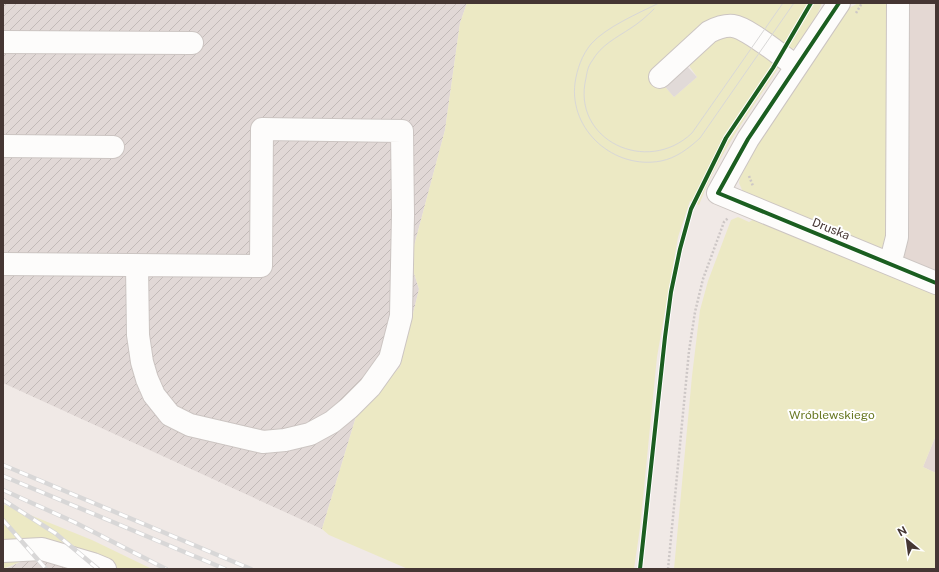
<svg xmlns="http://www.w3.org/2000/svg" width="939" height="572" font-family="'Public Sans',sans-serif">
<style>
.residential{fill:#e4d8d3}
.industrial{fill:url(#industrial-furrows)}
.green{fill:#ece9c4}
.parking{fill:#e1dad8}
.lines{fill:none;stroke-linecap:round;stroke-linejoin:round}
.minor-casing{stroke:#ccc5c2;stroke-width:24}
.path{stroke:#cdc7c6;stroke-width:2.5;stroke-dasharray:2 2;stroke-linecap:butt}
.minor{stroke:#fdfcfb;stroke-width:22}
.tram{stroke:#d8d7d7;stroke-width:1}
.rail-casing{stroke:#d8d7d7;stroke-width:4.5}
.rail{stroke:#fff;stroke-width:3;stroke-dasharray:9;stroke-linecap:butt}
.cycleway-casing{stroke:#fff;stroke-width:6}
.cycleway{stroke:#1b5e20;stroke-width:4}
.labels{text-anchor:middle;stroke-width:4;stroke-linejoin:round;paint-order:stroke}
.street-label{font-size:12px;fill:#453633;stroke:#fff}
.park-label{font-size:12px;fill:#697924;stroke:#fff}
</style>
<defs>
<pattern id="industrial-furrows" width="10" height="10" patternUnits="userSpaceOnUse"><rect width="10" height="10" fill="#e1d8d6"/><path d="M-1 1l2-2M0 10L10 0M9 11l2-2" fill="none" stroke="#c2bab8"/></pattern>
</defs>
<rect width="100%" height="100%" fill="#f0e9e6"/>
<g class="residential">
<polygon points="904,3 936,3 936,274 900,258"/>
<polygon points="936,435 936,473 923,467"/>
</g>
<g class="industrial">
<polygon points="3,3 467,3 460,23 445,130 410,261 419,289 400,367 358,410 322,529 3,383"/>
<polygon points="27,559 55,559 78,569 5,569"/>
</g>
<g class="green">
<path d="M 467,3 L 822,3 C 815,20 807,40 791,50 L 740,23 L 654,74 L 674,97 L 697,77 L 690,67 L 690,59 L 730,30 L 779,65 L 777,70 C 749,113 717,156 699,205 L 690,201 L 678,237 L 657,357 L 640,528 L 634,569 L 408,569 L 329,535 L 322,529 L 358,410 L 400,367 L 419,289 L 410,261 L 445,130 L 460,23 Z"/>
<polygon points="858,3 891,3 890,187 886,245 879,249 743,192 739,183 740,178 756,147 808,70 816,54 846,10"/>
<polygon points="738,217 749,222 754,219 936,291 936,435 923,467 936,473 936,569 674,569 692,376 700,310 708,281 731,220"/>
<polygon points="3,504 92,540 152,569 78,569 55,559 27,559 3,569"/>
</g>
<polygon class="parking" points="676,55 697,77 674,97 654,74"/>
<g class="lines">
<defs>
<g id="minor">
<polyline points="839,3 748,139 718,193 936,283"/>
<polyline points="3,42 192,43"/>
<path d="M 660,77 L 709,32 C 717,28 725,25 733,26 C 748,28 781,56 796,66"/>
<polyline points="3,146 113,147"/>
<polyline points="889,263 893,253 897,237 898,3"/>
<polyline points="3,264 261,266 262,129 402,131 403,215 401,316 390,359 370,387 349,408 332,422 310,434 285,440 263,442 190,425 170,415 154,395 147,379 142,362 138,335 137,266"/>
<polyline points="3,551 42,549 93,564 105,569"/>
</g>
</defs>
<use href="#minor" class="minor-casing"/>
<g class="path">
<polyline points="856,13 862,3"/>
<polyline points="749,176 753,186"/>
<polyline points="668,569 689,351 695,312 703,279 724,222 728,218"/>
</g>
<use href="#minor" class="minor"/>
<g class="tram">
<path d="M 659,3 C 639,13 606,27 591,44 C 582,55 577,69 575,83 C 569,130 614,170 661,161 C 676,158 688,149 700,138 L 794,3"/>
<path d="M 654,9 C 647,16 639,23 631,28 C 616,38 601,45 592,61 C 588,66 587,72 586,78 C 571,140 647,176 692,133 L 783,3"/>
</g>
<defs>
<g id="rail">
<polyline points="3,465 251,569"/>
<polyline points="3,476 225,569"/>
<polyline points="3,490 74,522 166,569"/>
<polyline points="3,500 55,533 98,569"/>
<polyline points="3,520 46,569"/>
</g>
</defs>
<use href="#rail" class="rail-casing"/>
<use href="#rail" class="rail"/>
<defs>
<g id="cycleway">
<polyline points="839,3 748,139 718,193 936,283"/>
<polyline points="640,569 665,337 671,292 680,249 691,209 726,138 773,68 811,3"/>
</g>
</defs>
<use href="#cycleway" class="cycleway-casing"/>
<use href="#cycleway" class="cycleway"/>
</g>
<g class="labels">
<g class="street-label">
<text transform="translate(831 229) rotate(22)" y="4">Druska</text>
</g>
<g class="park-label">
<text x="832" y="419">Wróblewskiego</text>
</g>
</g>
<rect width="939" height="572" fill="none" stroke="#453633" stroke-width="8"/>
<g transform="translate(907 540) rotate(331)" stroke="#ffffff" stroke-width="3" paint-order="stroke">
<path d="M0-3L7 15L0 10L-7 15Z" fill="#453633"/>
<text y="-6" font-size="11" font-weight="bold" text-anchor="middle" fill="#453633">N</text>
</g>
</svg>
